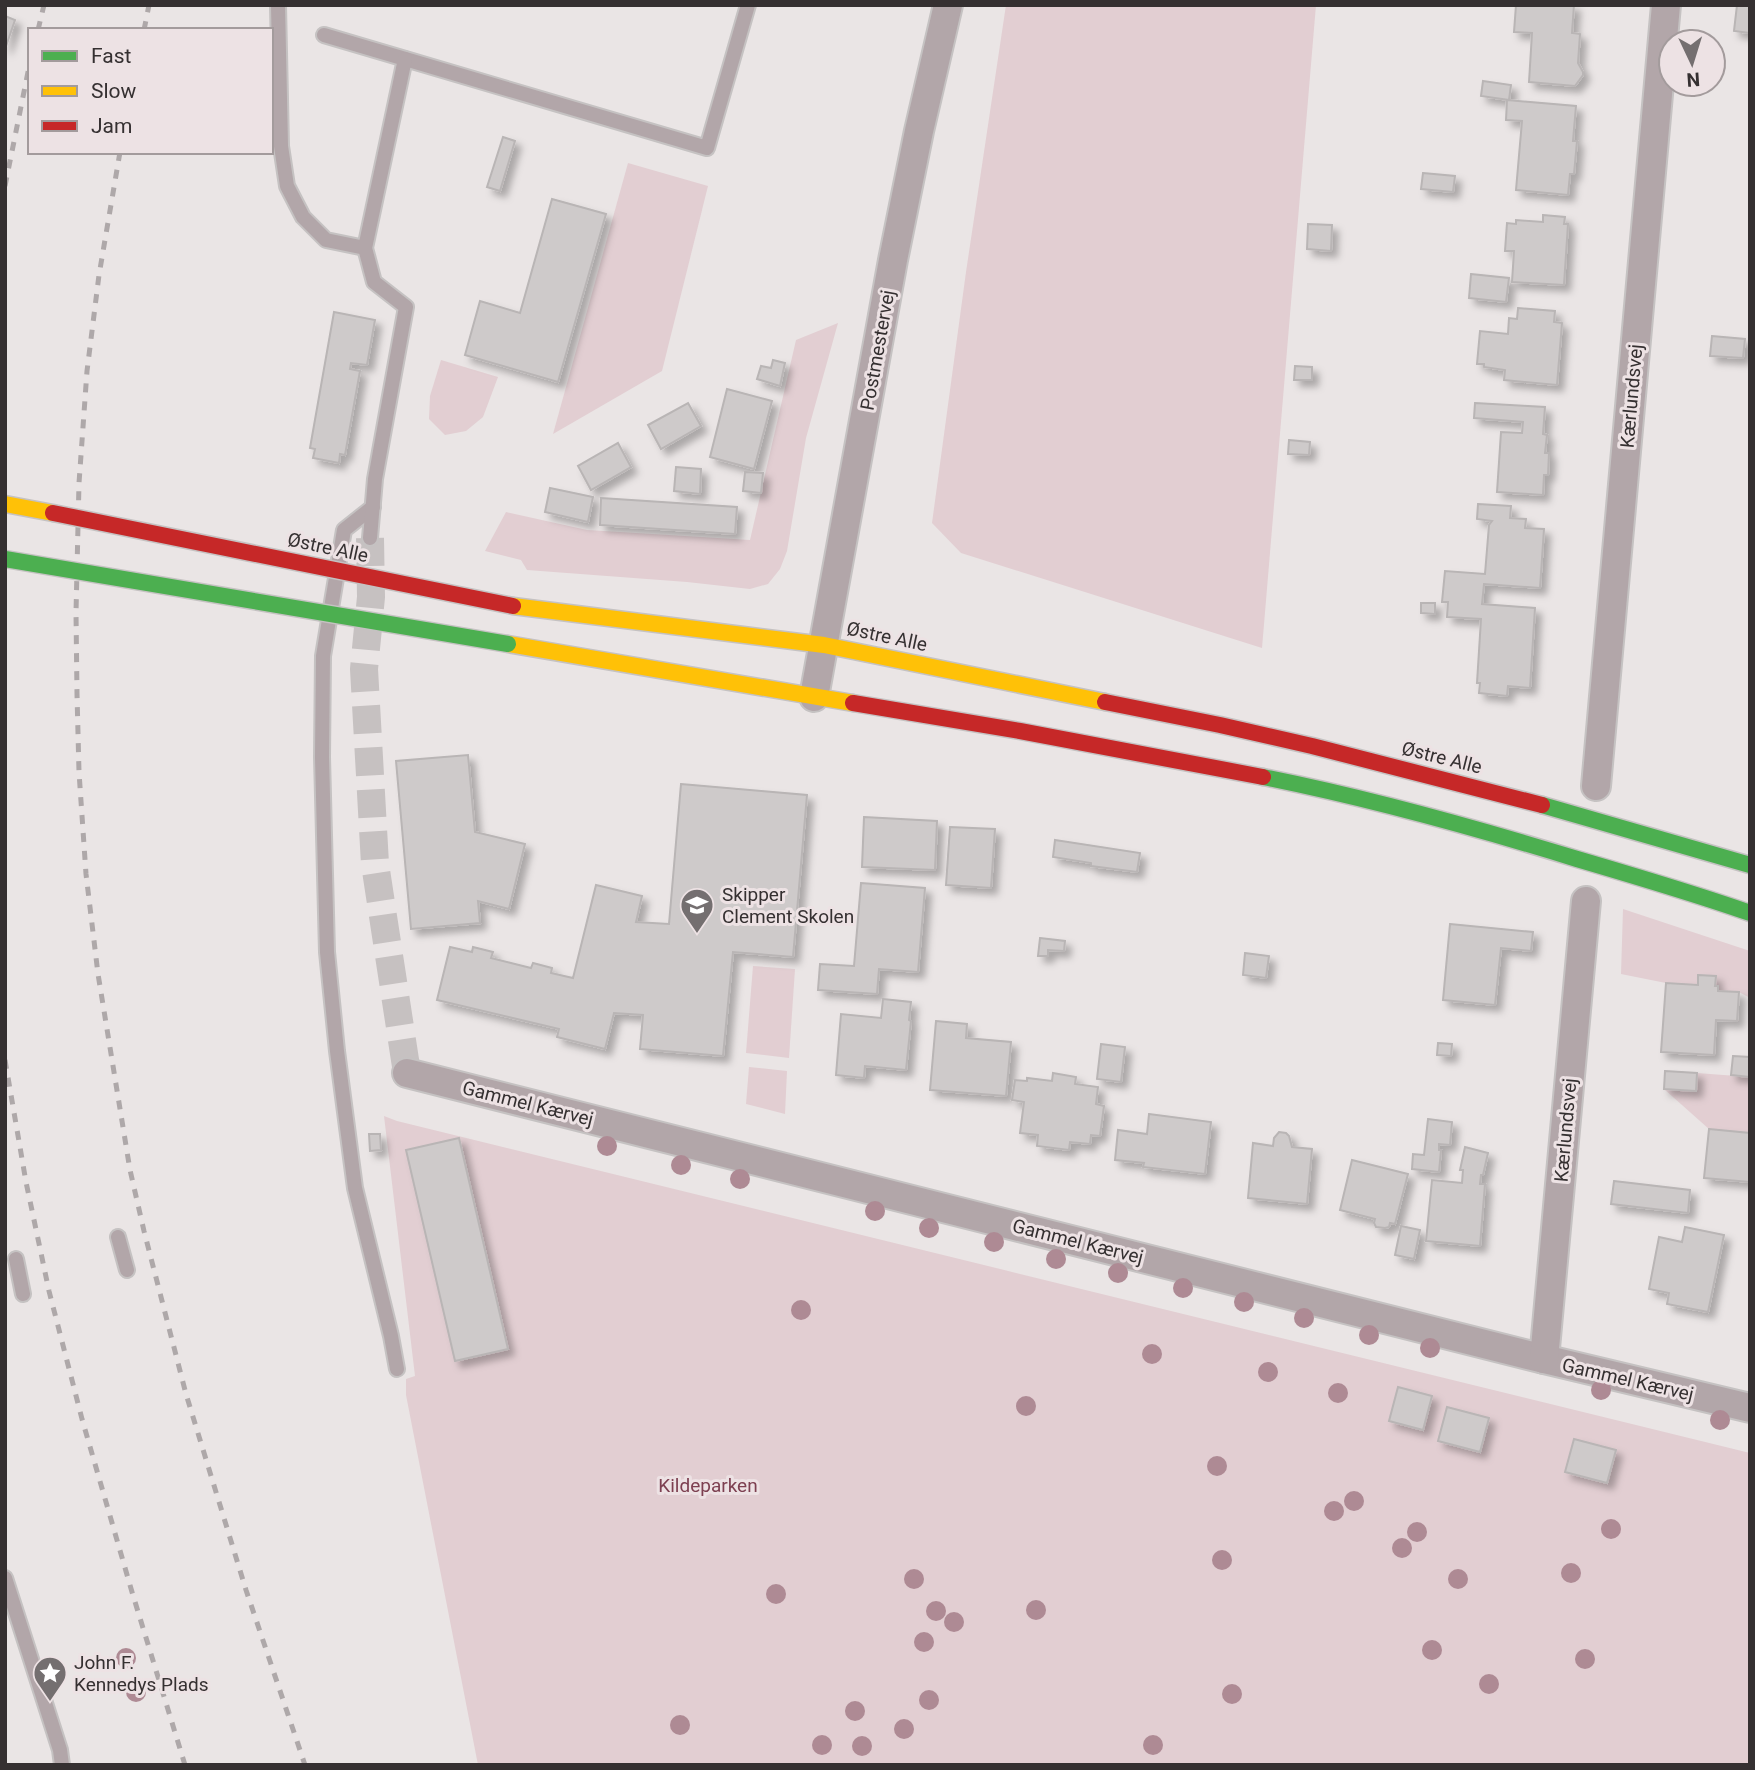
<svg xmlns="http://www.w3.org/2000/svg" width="1755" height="1770" font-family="Roboto,sans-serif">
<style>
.green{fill:#e2ced2}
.building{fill:#cecaca;stroke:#b9b5b5;stroke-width:2;filter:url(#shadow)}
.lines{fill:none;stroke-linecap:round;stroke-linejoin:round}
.street-tunnel{stroke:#c6c1c1;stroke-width:28;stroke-dasharray:28 14;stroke-linecap:butt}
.lane-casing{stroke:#c5c2c2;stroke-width:18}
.street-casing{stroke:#c5c2c2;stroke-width:32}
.fast-casing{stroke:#c5c2c2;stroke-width:19}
.slow-casing{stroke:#c5c2c2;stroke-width:19}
.jam-casing{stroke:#c5c2c2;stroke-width:19}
.lane{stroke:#b2a6a9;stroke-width:14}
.street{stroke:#b2a6a9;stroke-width:28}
.fast{stroke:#4caf50;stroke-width:16}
.slow{stroke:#ffc107;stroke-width:16}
.jam{stroke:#c62828;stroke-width:16}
.rail{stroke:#aea8a9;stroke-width:5;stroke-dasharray:9 9;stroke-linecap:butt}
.fast-bridge-casing{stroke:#c5c2c2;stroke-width:19;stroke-linecap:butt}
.jam-bridge-casing{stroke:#c5c2c2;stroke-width:19;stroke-linecap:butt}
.fast-bridge{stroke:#4caf50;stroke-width:16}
.jam-bridge{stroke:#c62828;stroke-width:16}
.tree{fill:#ae8a94}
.labels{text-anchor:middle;stroke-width:6;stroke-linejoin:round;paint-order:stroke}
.street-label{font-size:19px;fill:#353031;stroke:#ede2e4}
.poi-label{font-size:19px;fill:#353031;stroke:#ede2e4;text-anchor:start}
.park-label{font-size:19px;fill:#7d4051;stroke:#ede2e4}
</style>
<defs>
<filter id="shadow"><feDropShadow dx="6" dy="6" stdDeviation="3.5" flood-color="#0004"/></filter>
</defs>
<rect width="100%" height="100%" fill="#eae5e5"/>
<g class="green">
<polygon points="1006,5 1316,5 1262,648 961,553 932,523 966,272"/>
<polygon points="628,163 708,186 662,371 553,434"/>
<polygon points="838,323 806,438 787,551 780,569 768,584 750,589 687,582 527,570 521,560 485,551 506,512 587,530 750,540 796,340"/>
<polygon points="441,360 498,377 483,417 466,431 445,435 429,419 430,396"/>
<polygon points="1623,909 1750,951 1750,998 1739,992 1718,991 1718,987 1715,986 1716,976 1699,975 1698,985 1666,983 1621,974"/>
<polygon points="753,966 795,969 789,1058 746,1053"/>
<polygon points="749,1067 787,1071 785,1114 746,1104"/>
<polygon points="1697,1073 1750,1077 1750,1133 1709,1129 1664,1089 1695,1091"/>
<polygon points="384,1116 397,1121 1750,1453 1750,1765 478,1765 406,1395 406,1379 415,1376"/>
</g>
<g class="building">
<polygon points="1516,5 1574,5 1572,33 1580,34 1578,63 1583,72 1583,75 1575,86 1529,82 1532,33 1514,32"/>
<polygon points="1737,5 1750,5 1750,33 1734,31"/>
<polygon points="5,16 15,20 5,49"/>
<polygon points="1483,81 1511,85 1509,100 1481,96"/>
<polygon points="1507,100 1576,106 1573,141 1577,141 1574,174 1570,174 1568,195 1516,190 1522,121 1506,120"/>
<polygon points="503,137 515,141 500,191 487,187"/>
<polygon points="1423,173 1455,176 1453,192 1421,189"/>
<polygon points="552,199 606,214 558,382 465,355 480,301 520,313"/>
<polygon points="1543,215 1565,217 1564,224 1568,224 1564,285 1512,282 1514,251 1505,251 1507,223 1516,224 1516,220 1543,222"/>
<polygon points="1308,224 1332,225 1331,251 1307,249"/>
<polygon points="1471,274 1509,278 1506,302 1469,298"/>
<polygon points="1518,308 1555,311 1554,322 1562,323 1557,385 1504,380 1505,370 1484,367 1484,364 1477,364 1480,331 1508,334 1509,318 1517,319"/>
<polygon points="334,312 375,320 367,365 351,363 350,369 360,371 345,455 340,454 339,463 313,458 315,449 310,448"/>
<polygon points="1712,336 1745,339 1743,358 1710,356"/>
<polygon points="773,360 785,363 780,386 757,379 761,366 771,368"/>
<polygon points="1295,366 1312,367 1312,380 1294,380"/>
<polygon points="727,389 772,401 754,469 710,457"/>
<polygon points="688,403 701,426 661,449 648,425"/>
<polygon points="1475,403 1545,407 1543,434 1547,435 1545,453 1549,453 1548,475 1544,475 1543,495 1497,492 1501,432 1522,433 1523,422 1474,418"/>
<polygon points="1289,440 1310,442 1309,455 1288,454"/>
<polygon points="618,443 631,467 591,490 578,466"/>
<polygon points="676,467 701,469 700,494 674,491"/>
<polygon points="745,472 763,473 761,493 743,491"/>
<polygon points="550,488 593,497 588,522 545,512"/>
<polygon points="601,498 737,507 735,534 600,525"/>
<polygon points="1478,504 1511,506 1510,518 1526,519 1525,528 1544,529 1540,588 1484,584 1482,604 1535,608 1530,688 1508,686 1507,696 1479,693 1480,683 1477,683 1481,619 1447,617 1448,602 1442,602 1445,571 1485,574 1489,525 1492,521 1477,519"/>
<polygon points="1421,603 1435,603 1435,614 1421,613"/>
<polygon points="468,755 475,832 525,844 509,909 478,901 480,923 411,929 396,761"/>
<polygon points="681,784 807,795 793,957 733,952 723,1056 640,1049 643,1015 614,1013 605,1049 557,1037 559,1029 437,1000 450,947 472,952 473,947 493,952 491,958 531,968 533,963 552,968 551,973 573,978 596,885 642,896 636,922 669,924"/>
<polygon points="864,817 937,821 935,870 862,867"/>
<polygon points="950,827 995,829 991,888 946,885"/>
<polygon points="1055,840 1140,853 1137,872 1091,866 1091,863 1053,857"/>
<polygon points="861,883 925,888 918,972 879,969 877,994 818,990 820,964 854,966"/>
<polygon points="1450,924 1533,932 1531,951 1501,948 1495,1005 1443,1000"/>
<polygon points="1040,938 1065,941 1064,951 1048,950 1048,956 1038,956"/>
<polygon points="1245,953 1269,956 1266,978 1243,975"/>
<polygon points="1698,975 1716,976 1715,986 1718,986 1718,991 1739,992 1737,1021 1716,1020 1714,1055 1661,1052 1666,983 1698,985"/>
<polygon points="883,999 911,1002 909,1020 911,1021 906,1070 865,1066 864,1078 836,1075 841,1014 881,1018"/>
<polygon points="936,1021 967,1024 966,1038 1011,1042 1006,1096 930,1090"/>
<polygon points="1438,1043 1452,1044 1451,1056 1437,1055"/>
<polygon points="1101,1044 1125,1047 1121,1082 1097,1079"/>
<polygon points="1733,1056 1750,1057 1750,1077 1731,1075"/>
<polygon points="1665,1071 1697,1073 1696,1091 1664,1089"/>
<polygon points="1053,1073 1076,1077 1075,1084 1098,1087 1096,1104 1104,1106 1100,1136 1091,1135 1090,1144 1070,1142 1069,1150 1037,1146 1038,1135 1020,1133 1024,1102 1012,1100 1015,1080 1027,1081 1027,1078 1052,1081"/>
<polygon points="1149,1114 1211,1122 1205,1174 1143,1167 1144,1163 1115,1160 1118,1130 1147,1134"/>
<polygon points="1428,1119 1452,1122 1450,1145 1439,1144 1439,1150 1441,1150 1439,1172 1412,1169 1413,1154 1424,1155"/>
<polygon points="1709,1129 1750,1133 1750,1182 1704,1178"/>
<polygon points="1279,1132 1286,1133 1289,1136 1292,1147 1312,1149 1307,1204 1248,1198 1253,1143 1273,1146 1274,1138"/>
<polygon points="369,1134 380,1134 381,1150 370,1151"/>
<polygon points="459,1138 508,1349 455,1361 406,1150"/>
<polygon points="1465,1147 1488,1153 1483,1175 1481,1175 1480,1184 1485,1184 1480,1246 1426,1241 1432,1180 1462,1183 1463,1170 1460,1170"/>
<polygon points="1352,1160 1408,1174 1395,1224 1390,1223 1389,1227 1385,1228 1376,1227 1374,1223 1375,1219 1340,1210"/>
<polygon points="1614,1181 1690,1190 1688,1213 1611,1204"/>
<polygon points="1401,1226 1420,1230 1414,1259 1395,1255"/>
<polygon points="1685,1227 1724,1235 1708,1312 1667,1304 1669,1293 1649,1289 1659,1237 1682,1242"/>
<polygon points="1398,1387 1432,1396 1423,1430 1389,1421"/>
<polygon points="1447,1407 1489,1418 1480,1452 1438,1441"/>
<polygon points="1574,1439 1616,1450 1607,1483 1565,1472"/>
</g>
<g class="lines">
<polyline class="street-tunnel" points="370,538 371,597 364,669 375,864 407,1073"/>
<defs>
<g id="lane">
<polyline points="278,5 281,146 287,186 303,217 326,240 365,248"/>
<polyline points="324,35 707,148 748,5"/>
<polyline points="373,507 344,530 323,656 322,757 327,952 337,1051 355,1188 391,1336 397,1369"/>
<polyline points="370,538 375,479 406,307 374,282 365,248 405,59"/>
<polyline points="118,1237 127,1270"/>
<polyline points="16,1259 23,1294"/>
<polyline points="5,1578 60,1750 62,1765"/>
</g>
<g id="street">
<polyline points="814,697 893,260 919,131 948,5"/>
<polyline points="1596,786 1666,5"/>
<polyline points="407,1073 1544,1359 1750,1408"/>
<polyline points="1544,1359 1586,901"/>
</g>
<g id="fast">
<path d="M 1263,777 C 1369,798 1473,827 1577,859 C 1635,876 1693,893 1750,913"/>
<polyline points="1542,805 1750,865"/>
</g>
<g id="slow">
<polyline points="5,504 53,513"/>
<polyline points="513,606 824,645 1105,702"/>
<polyline points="508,644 853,703"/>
</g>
<g id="jam">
<polyline points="1105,702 1220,725 1312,746 1542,805"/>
<polyline points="853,703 1020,731 1263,777"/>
</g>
</defs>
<use href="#lane" class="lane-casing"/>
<use href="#street" class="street-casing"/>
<use href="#fast" class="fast-casing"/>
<use href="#slow" class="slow-casing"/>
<use href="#jam" class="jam-casing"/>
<use href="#lane" class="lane"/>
<use href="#street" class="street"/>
<use href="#fast" class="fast"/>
<use href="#slow" class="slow"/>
<use href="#jam" class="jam"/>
<g class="rail">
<polyline points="38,30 44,5"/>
<polyline points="144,30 149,5"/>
<polyline points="120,152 99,275 87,371 79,483 76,613 77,694 79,772 86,874 98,974 130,1170 144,1231 186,1394 246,1590 305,1765"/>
<polyline points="5,186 30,62"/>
<polyline points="5,1060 26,1182 49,1291 82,1419 132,1592 185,1765"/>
</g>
<defs>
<polyline id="fast-bridge" points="5,559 508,644"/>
<polyline id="jam-bridge" points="53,513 513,606"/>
</defs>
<use href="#fast-bridge" class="fast-bridge-casing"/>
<use href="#jam-bridge" class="jam-bridge-casing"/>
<use href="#fast-bridge" class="fast-bridge"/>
<use href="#jam-bridge" class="jam-bridge"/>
</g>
<g class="tree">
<circle cx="607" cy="1146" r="10"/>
<circle cx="681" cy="1165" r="10"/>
<circle cx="740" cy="1179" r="10"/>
<circle cx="875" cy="1211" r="10"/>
<circle cx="929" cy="1228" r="10"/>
<circle cx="994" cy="1242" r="10"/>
<circle cx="1056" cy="1259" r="10"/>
<circle cx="1118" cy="1273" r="10"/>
<circle cx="1183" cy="1288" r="10"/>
<circle cx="1244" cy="1302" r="10"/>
<circle cx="801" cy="1310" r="10"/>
<circle cx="1304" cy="1318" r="10"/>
<circle cx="1369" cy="1335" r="10"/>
<circle cx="1430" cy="1348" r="10"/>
<circle cx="1152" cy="1354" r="10"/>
<circle cx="1268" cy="1372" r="10"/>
<circle cx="1601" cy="1390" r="10"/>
<circle cx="1338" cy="1393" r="10"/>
<circle cx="1026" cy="1406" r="10"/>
<circle cx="1720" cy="1420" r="10"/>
<circle cx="1217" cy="1466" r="10"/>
<circle cx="1354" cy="1501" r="10"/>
<circle cx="1334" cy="1511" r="10"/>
<circle cx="1611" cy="1529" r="10"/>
<circle cx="1417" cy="1532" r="10"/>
<circle cx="1402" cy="1548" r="10"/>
<circle cx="1222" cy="1560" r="10"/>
<circle cx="1571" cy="1573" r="10"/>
<circle cx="914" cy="1579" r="10"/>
<circle cx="1458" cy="1579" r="10"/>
<circle cx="776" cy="1594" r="10"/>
<circle cx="1036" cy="1610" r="10"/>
<circle cx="936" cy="1611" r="10"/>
<circle cx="954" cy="1622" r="10"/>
<circle cx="924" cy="1642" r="10"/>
<circle cx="1432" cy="1650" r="10"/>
<circle cx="126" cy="1658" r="10"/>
<circle cx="1585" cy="1659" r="10"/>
<circle cx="1489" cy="1684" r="10"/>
<circle cx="136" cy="1692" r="10"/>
<circle cx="1232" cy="1694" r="10"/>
<circle cx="929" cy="1700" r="10"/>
<circle cx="855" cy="1711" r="10"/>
<circle cx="680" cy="1725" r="10"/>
<circle cx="904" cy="1729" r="10"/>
<circle cx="822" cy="1745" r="10"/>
<circle cx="1153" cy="1745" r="10"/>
<circle cx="862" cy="1746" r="10"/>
</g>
<defs>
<symbol id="school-pin" viewBox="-11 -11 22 30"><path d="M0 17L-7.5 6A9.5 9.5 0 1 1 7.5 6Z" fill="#746f70" stroke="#ede2e4"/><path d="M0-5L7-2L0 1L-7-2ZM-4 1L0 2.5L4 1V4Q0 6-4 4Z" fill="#fff"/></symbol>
<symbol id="sight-pin" viewBox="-11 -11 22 30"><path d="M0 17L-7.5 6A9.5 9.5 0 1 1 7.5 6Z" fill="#746f70" stroke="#ede2e4"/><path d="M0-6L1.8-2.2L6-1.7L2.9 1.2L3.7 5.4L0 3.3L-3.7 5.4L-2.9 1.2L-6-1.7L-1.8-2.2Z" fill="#fff"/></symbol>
</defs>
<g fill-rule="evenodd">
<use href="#school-pin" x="678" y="886" width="38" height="52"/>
<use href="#sight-pin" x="31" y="1654" width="38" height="52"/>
</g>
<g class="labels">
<g class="street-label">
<text transform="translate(877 350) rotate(-80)" y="7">Postmestervej</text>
<text transform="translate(1631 396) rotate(-85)" y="7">Kærlundsvej</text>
<text transform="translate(328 547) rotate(12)" y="7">Østre Alle</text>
<text transform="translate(887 636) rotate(12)" y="7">Østre Alle</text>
<text transform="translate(1442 757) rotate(14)" y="7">Østre Alle</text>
<text transform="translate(528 1103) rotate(14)" y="7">Gammel Kærvej</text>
<text transform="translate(1565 1130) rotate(-85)" y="7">Kærlundsvej</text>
<text transform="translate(1078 1241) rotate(14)" y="7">Gammel Kærvej</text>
<text transform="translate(1628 1379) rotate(13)" y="7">Gammel Kærvej</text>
</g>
<g class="poi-label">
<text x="722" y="901">Skipper<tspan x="722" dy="22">Clement Skolen</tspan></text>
<text x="74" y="1669">John F.<tspan x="74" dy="22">Kennedys Plads</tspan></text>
</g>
<g class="park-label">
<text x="708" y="1492">Kildeparken</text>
</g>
</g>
<rect width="1755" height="1770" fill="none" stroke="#353031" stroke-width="14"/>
<rect x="28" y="28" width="245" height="126" fill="#ede2e4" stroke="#a39b9c" stroke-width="2"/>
<rect x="42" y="51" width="35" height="10" fill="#4caf50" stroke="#a39b9c" stroke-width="2"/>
<text x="91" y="63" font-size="21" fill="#353031">Fast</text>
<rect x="42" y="86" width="35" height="10" fill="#ffc107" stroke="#a39b9c" stroke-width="2"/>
<text x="91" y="98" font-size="21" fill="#353031">Slow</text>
<rect x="42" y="121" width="35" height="10" fill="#c62828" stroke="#a39b9c" stroke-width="2"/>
<text x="91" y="133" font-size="21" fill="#353031">Jam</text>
<g transform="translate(1692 63) rotate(176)"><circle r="33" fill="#ede2e4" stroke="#a39b9c" stroke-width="2"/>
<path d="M0-5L12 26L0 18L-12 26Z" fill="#746f70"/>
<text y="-10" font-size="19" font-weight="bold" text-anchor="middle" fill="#353031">N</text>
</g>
</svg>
